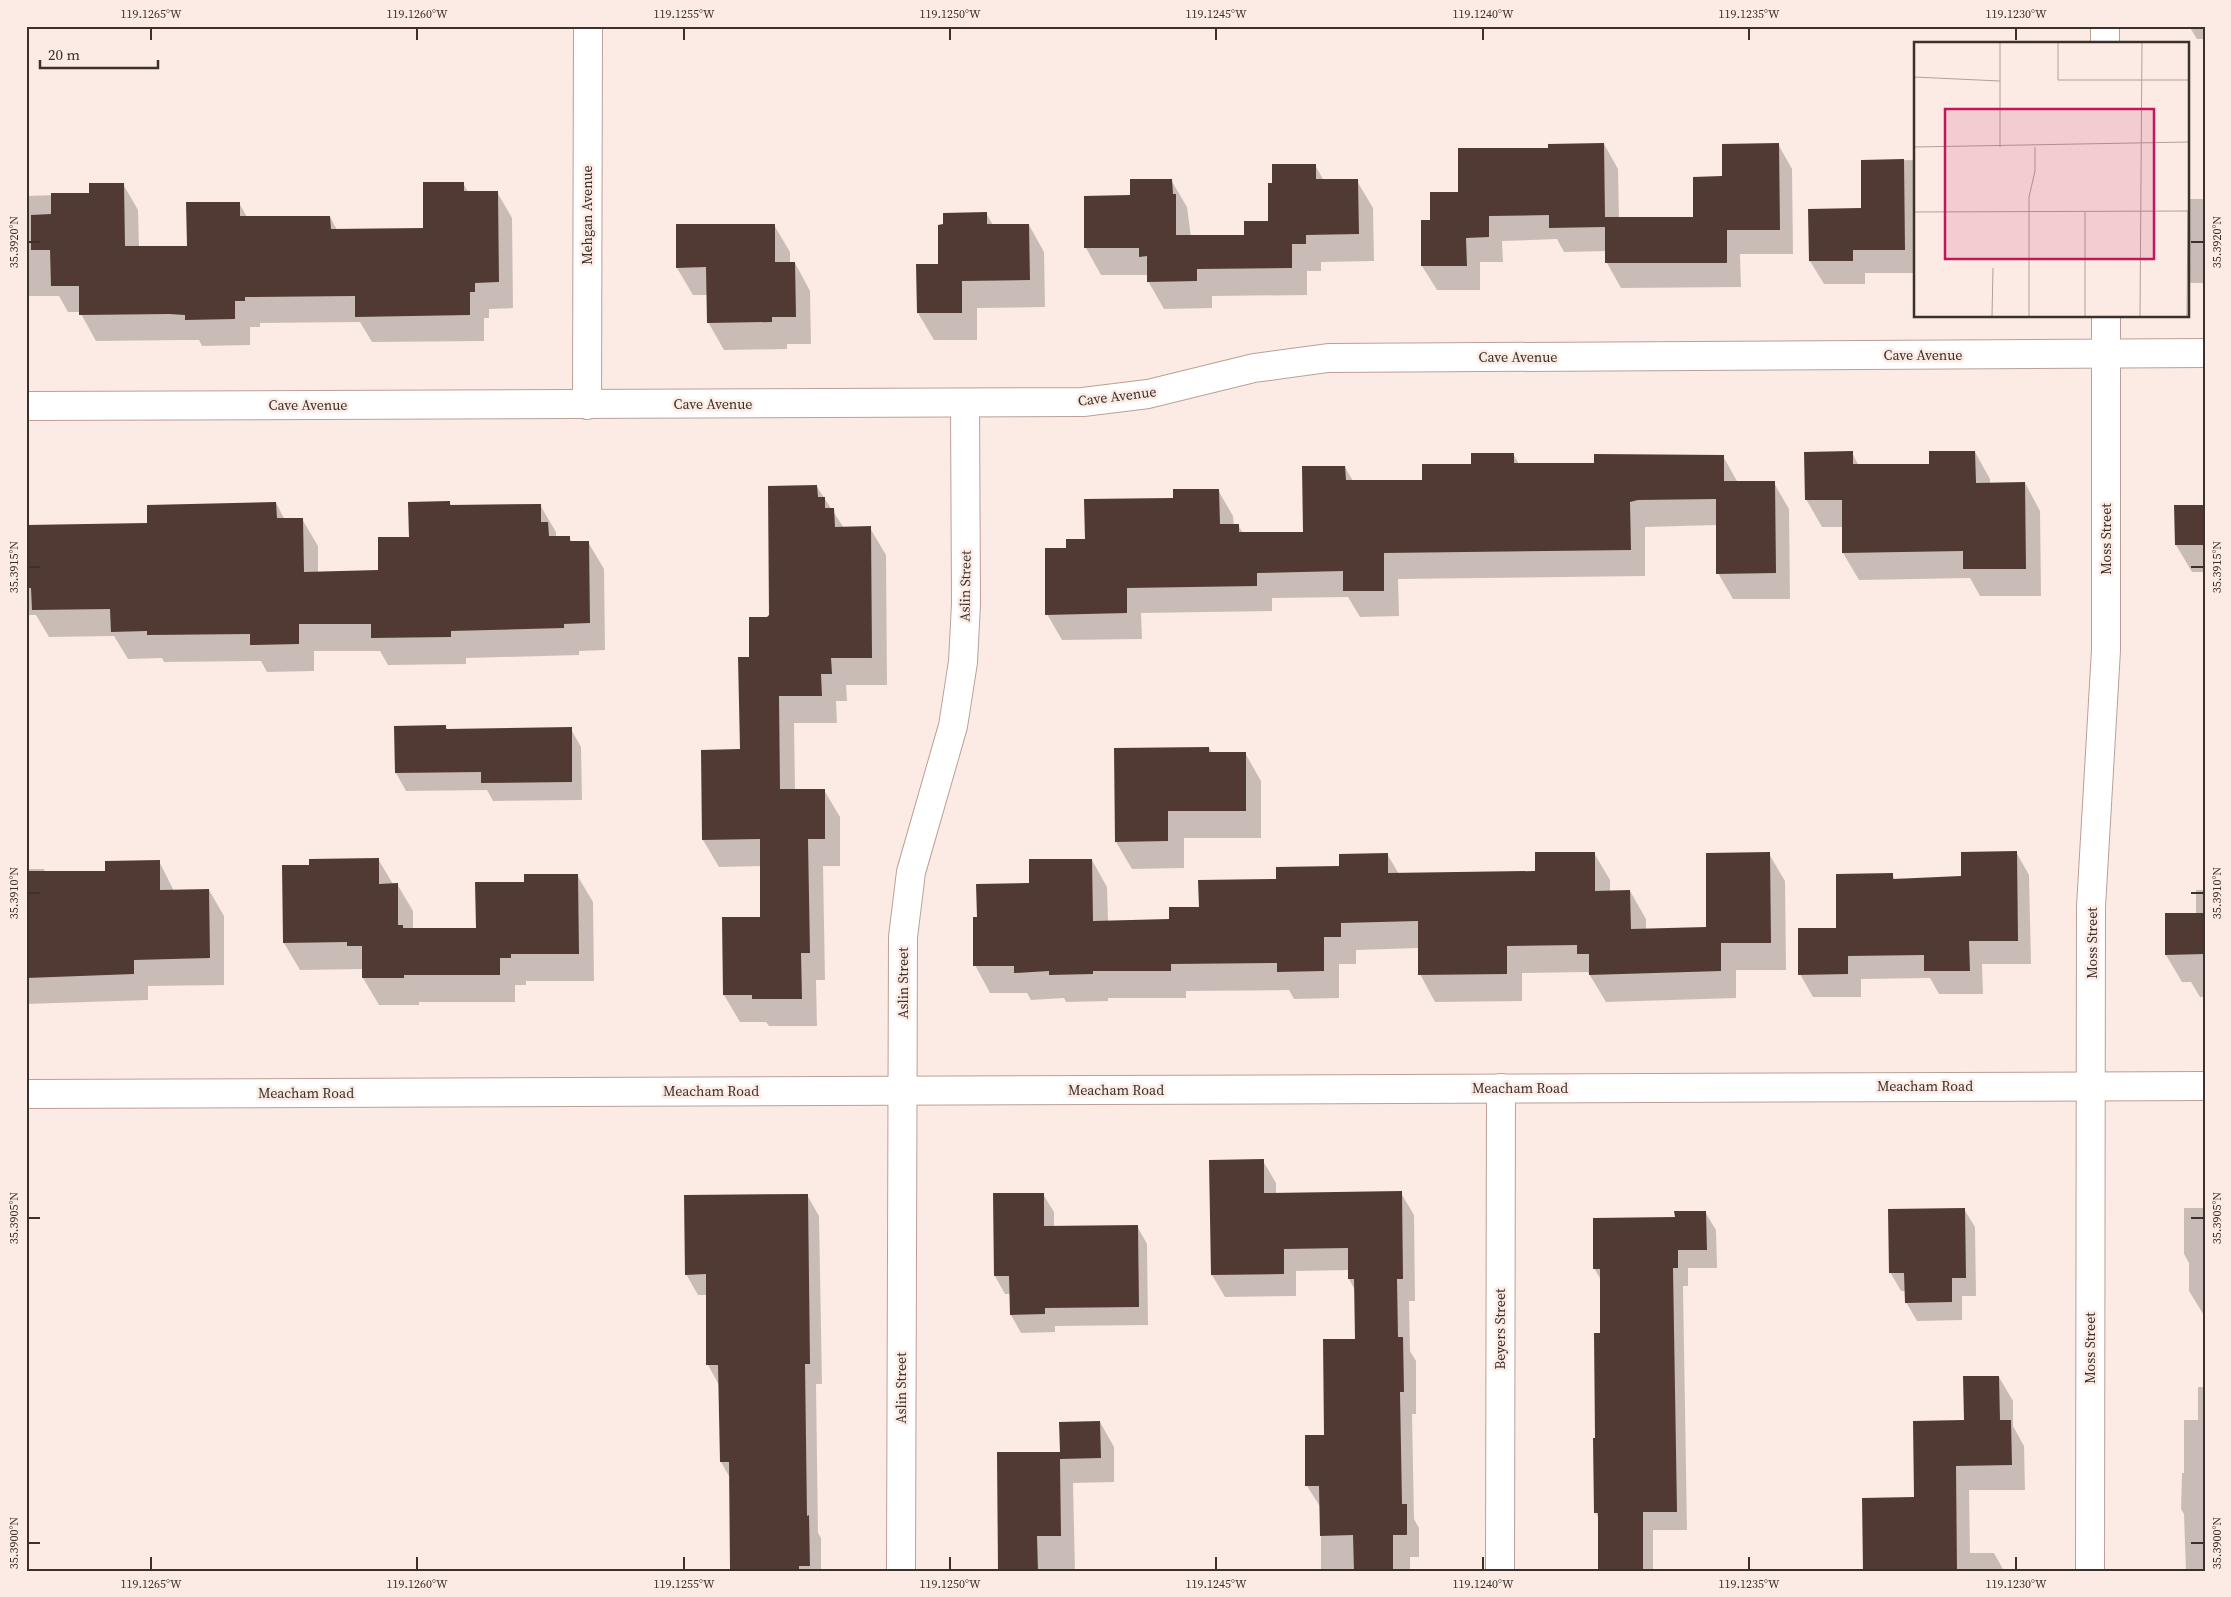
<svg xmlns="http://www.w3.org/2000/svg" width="2231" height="1597" font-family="'Source Serif 4',serif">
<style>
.shadow{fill:#0003}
.building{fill:#523a34}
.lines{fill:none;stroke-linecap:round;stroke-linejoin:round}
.minor-casing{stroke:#bba096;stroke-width:30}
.minor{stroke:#fff;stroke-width:28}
.ticks{fill:none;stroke:#3b302b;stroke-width:2}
.labels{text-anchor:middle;stroke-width:5;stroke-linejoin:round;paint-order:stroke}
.street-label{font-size:14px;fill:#3b302b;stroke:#fcebe4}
.inset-road{fill:none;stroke:#afa09a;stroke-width:1}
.view{fill:#c2185b;fill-opacity:0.15;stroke:#c2185b;stroke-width:2.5}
.inset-edge{fill:none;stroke:#3b302b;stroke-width:2.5}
.neatline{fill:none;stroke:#3b302b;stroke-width:2}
.ticks-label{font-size:12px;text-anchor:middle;fill:#3b302b}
</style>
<rect width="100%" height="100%" fill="#fcebe4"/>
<g class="shadow">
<polygon points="2189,26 2205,26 2205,39 2197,39"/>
<polygon points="1604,144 1618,169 1619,218 1695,218 1723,177 1778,144 1792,169 1793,254 1740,254 1741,287 1621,288 1607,263 1607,251 1564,252 1557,239 1502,241 1503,262 1480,262 1480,290 1437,290 1422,266 1431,221 1460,193 1549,149"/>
<polygon points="1915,160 1915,273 1865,273 1865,284 1824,284 1810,261 1810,210 1862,209 1862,161"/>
<polygon points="1315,165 1324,181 1357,181 1373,208 1374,261 1321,262 1321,271 1307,271 1307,295 1212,296 1212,308 1164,309 1148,281 1148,275 1101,275 1086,248 1085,197 1131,196 1171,180 1187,207 1191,237 1245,237 1269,222 1274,184"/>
<polygon points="463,183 468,192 497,192 512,218 513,308 489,309 489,318 484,318 484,341 372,342 360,322 260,323 260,327 250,327 250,345 202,346 199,340 184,340 96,341 80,312 68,312 59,296 26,296 26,196 90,194 123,184 138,210 139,247 188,247 239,203 247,217 330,217 337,230 425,229"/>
<polygon points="2187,199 2205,199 2205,283 2191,283 2187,277"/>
<polygon points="986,213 993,225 1029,225 1044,252 1045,307 977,308 977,340 934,340 918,313 918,265 940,265"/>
<polygon points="774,225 790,252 790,263 795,263 810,291 811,344 787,344 787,349 724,350 708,322 708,295 693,295 677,268"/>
<polygon points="1975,452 1990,479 1990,484 2025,483 2040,511 2041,596 1980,596 1970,578 1859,580 1843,553 1843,527 1822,527 1806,499 1852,453 1859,466 1930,466"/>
<polygon points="1513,454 1519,464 1595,464 1723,456 1738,483 1774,483 1789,509 1790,599 1733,599 1718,573 1717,525 1645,527 1645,576 1398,579 1399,616 1360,617 1348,597 1272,598 1272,611 1141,613 1142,639 1062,640 1047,614 1067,550 1175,499 1218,490 1233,516 1234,525 1238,525 1243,533 1304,533 1345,467 1353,481 1423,481"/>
<polygon points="2204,454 2205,454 2205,572 2192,572 2176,545 2205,506"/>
<polygon points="817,487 844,528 870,528 886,555 887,685 846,685 847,701 836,701 837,723 794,723 795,790 824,790 840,817 840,866 823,866 825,980 816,980 817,1026 769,1026 766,1022 740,1022 724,995 723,919 762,919 762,866 719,867 703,840 741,751 750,658 770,615"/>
<polygon points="449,502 452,506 540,505 556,532 556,537 569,537 572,542 588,542 604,569 605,650 579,651 579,655 466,658 466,664 388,665 380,651 314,651 314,671 267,672 261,661 164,662 162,658 128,659 114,636 49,637 36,615 26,615 26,526 138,525 276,503 285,520 302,519 318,546 318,572 379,571 410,538"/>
<polygon points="446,727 448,730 571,729 581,747 582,800 493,801 487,790 406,791 396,773"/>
<polygon points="1209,748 1212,753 1245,753 1261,781 1261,838 1184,838 1184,868 1132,869 1116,842"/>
<polygon points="2016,852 2029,875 2031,964 1982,964 1983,994 1939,994 1930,978 1861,979 1861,997 1813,997 1800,974 1837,929 1892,874 1895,880 1963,878"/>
<polygon points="1594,853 1610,880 1610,892 1630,891 1646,919 1646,930 1707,928 1769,854 1785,881 1786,970 1736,970 1736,998 1606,1002 1588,972 1522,973 1522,1001 1435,1002 1420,974 1419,948 1356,950 1356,964 1339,964 1339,998 1294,999 1289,990 1186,991 1186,998 1108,998 1108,1001 1066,1002 1064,998 1031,1000 1027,993 990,993 975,965 978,919 1030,884 1092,860 1107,887 1108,922 1170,921 1277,880 1340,867 1387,854 1399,874 1537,872"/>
<polygon points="378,859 393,884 397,884 413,911 413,929 477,929 525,883 577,875 593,902 594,981 526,981 526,985 515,985 515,1002 419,1002 419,1005 379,1005 363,978 362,969 300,970 284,943 283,867 311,867"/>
<polygon points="159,861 174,891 209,890 224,916 224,985 148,986 148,1000 26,1004 26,869 44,869 45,872 107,872"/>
<polygon points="2196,890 2205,890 2205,997 2200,997 2191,982 2182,982 2166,955 2196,915"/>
<polygon points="1263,1161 1276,1183 1276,1194 1401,1193 1414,1215 1415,1301 1409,1301 1410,1351 1416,1361 1416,1414 1412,1414 1414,1519 1419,1528 1419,1557 1410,1557 1410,1571 1321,1571 1321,1508 1307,1486 1356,1340 1355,1290 1349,1279 1349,1270 1296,1271 1296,1296 1225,1297 1212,1275"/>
<polygon points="1043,1194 1054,1212 1054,1227 1137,1226 1147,1244 1148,1325 1055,1326 1055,1332 1021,1333 1011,1315 1011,1294 1005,1294 995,1276"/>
<polygon points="807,1195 819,1216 822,1384 816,1384 818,1533 821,1538 821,1571 732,1571 730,1478 721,1462 719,1385 708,1365 707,1295 698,1295 686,1274"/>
<polygon points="2184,1208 2205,1208 2205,1317 2189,1291 2189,1263 2184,1254"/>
<polygon points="1964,1209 1975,1227 1976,1296 1962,1296 1962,1320 1917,1321 1906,1302 1906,1291 1901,1291 1890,1272"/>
<polygon points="1705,1212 1716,1230 1717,1268 1688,1268 1688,1286 1683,1286 1687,1530 1653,1530 1653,1571 1599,1571 1599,1519 1596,1513 1601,1280 1594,1268 1676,1219"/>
<polygon points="1999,1377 2013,1401 2013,1426 2024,1446 2025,1490 1969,1490 1970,1553 1994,1553 2004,1571 1864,1571 1965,1422"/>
<polygon points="2198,1387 2205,1387 2205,1571 2186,1571 2184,1514 2181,1509 2182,1473 2184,1473 2184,1420 2198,1420"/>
<polygon points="1100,1422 1114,1447 1114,1482 1073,1483 1075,1571 998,1571 1061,1453"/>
</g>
<g class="building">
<polygon points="1604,143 1605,217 1693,217 1693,177 1722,176 1722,144 1779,143 1780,230 1727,230 1727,263 1605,263 1605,227 1549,228 1549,215 1489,216 1489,237 1466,238 1467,266 1421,266 1421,220 1430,220 1430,192 1458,192 1458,148 1548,148 1548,144"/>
<polygon points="1904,159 1905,250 1853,250 1853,261 1809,261 1808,209 1861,208 1861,160"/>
<polygon points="1272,164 1316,164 1316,179 1358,179 1359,234 1306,235 1306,244 1292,244 1292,268 1197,269 1197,281 1147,282 1147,256 1139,257 1139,248 1084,248 1084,196 1130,195 1130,179 1172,179 1173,194 1176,194 1176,235 1244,235 1244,221 1268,221 1268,183 1272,183"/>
<polygon points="423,182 464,182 464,191 498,191 499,282 475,283 475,292 470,292 470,315 355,317 355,296 245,297 245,301 235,301 235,319 185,320 185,315 169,314 79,315 79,286 51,286 50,250 31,250 31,215 51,214 51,193 89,193 89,183 124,183 125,246 187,246 186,202 240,202 240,216 330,216 331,229 423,228"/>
<polygon points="987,212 987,224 1029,224 1030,280 962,281 962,313 917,313 916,264 938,264 938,225 943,224 943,213"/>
<polygon points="676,224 775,224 775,262 795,262 796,317 772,317 772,322 707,323 706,267 676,268"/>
<polygon points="1853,451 1853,464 1929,464 1929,451 1975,451 1976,483 2025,482 2026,569 1963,569 1963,551 1842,553 1842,500 1805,500 1804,452"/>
<polygon points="1471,453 1514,453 1514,463 1594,463 1594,454 1724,455 1724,481 1775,481 1776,573 1716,574 1716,499 1638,500 1630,502 1631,550 1384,553 1384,591 1343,591 1343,571 1257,573 1257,586 1127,588 1127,613 1045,615 1045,548 1066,548 1066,539 1085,539 1084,499 1173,498 1173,489 1219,489 1220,524 1239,524 1239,532 1303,532 1302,466 1345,466 1346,480 1422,480 1422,464 1471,464"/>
<polygon points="817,485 818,497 825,497 825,508 834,508 835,527 871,526 872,658 831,658 832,674 821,674 822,696 779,696 780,789 825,789 825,839 808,839 810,953 801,953 802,999 752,999 752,995 723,995 722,917 760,917 760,839 702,840 701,750 740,749 738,657 749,657 749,617 767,617 769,615 768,486"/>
<polygon points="450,501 450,505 541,504 541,522 548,522 549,536 570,536 570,541 589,541 590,623 564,624 564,628 451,631 451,637 371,638 371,624 299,624 299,644 250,645 250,634 147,635 147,631 111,632 110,609 32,610 31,588 26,588 26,525 147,523 147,505 276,502 277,518 303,518 304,572 378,570 378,537 409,537 408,502"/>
<polygon points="2174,505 2205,505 2205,545 2175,545"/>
<polygon points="446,725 446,729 572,727 572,782 481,783 481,772 395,773 394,726"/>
<polygon points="1209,747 1209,752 1246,752 1246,811 1168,811 1168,841 1115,842 1114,748"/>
<polygon points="2017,851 2018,941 1969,941 1970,971 1924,971 1924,955 1848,956 1848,974 1798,975 1798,928 1836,928 1836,874 1893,873 1893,879 1961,876 1961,852"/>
<polygon points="1535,852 1595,852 1595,891 1630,890 1631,929 1706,927 1706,853 1770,852 1771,943 1721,943 1721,971 1589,975 1589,954 1577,954 1577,945 1507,946 1507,974 1418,975 1418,921 1341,923 1341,937 1324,937 1324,971 1277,972 1277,963 1171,964 1171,971 1093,971 1093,974 1049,975 1049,971 1014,973 1014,966 973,966 973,917 977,917 976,884 1029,883 1029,859 1092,859 1093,921 1169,919 1169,907 1199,907 1198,880 1276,879 1276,867 1339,866 1339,854 1388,853 1388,873 1535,871"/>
<polygon points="379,858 379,884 398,883 398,925 403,925 403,928 476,928 475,882 524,882 524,874 578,874 579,954 511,954 511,958 500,958 500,975 404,975 404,978 362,978 362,946 347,946 347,942 283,943 282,865 309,865 309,859"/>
<polygon points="160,860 160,890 209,889 210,958 134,960 134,974 26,978 26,871 105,871 105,861"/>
<polygon points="2165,913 2205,913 2205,954 2165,955"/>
<polygon points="1264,1159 1264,1193 1402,1191 1403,1279 1397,1279 1398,1337 1403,1337 1404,1392 1400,1392 1402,1504 1407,1504 1407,1535 1393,1535 1393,1571 1354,1571 1353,1535 1320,1536 1319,1486 1305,1486 1305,1435 1324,1435 1323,1339 1355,1339 1354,1279 1348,1279 1348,1248 1284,1249 1284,1274 1211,1275 1209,1160"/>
<polygon points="993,1193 1044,1193 1044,1226 1138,1225 1139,1307 1045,1308 1045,1314 1010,1315 1009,1276 994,1276"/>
<polygon points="808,1194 810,1364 805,1364 807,1516 809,1515 810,1566 799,1566 799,1571 730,1569 729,1462 720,1462 718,1365 706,1365 706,1274 685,1275 684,1195"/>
<polygon points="1965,1208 1966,1278 1952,1278 1952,1302 1905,1303 1904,1273 1889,1273 1888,1209"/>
<polygon points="1674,1211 1706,1211 1707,1250 1678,1250 1678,1268 1673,1268 1677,1512 1643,1512 1643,1571 1598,1571 1598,1513 1594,1513 1593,1438 1595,1438 1594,1333 1600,1333 1600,1269 1593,1269 1593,1218 1675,1217"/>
<polygon points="1963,1376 1999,1376 2000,1420 2011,1420 2012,1465 1956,1466 1957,1571 1863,1571 1862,1498 1914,1497 1913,1421 1964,1420"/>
<polygon points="1100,1421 1101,1458 1060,1459 1061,1536 1037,1536 1038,1571 998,1571 997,1452 1060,1452 1059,1422"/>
</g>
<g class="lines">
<defs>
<g id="minor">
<polyline points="2105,26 2105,44"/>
<polyline points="587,405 588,26"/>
<polyline points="26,406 1083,402 1148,394 1254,368 1328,358 2205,353"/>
<polyline points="26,1094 2205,1086"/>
<polyline points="901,1571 903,937 911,872 953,726 963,662 966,604 965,403"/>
<polyline points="1500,1571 1501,1088"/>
<polyline points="2090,1571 2091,907 2106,650 2106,316"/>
</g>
</defs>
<use href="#minor" class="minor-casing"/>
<use href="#minor" class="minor"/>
</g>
<path class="ticks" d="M 151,28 L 151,40M 417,28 L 417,40M 684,28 L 684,40M 950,28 L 950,40M 1216,28 L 1216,40M 1483,28 L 1483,40M 1749,28 L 1749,40M 2016,28 L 2016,40M 28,242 L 40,242M 2191,242 L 2204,242M 28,567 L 40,567M 2191,567 L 2204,567M 28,893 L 40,893M 2191,893 L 2204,893M 28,1218 L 40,1218M 2191,1218 L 2204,1218M 28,1543 L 40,1543M 2191,1543 L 2204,1543M 151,1557 L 151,1570M 417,1557 L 417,1570M 684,1557 L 684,1570M 950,1557 L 950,1570M 1216,1557 L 1216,1570M 1483,1557 L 1483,1570M 1749,1557 L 1749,1570M 2016,1557 L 2016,1570"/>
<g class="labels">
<g class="street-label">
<text transform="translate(587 215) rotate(-90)" y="5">Mehgan Avenue</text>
<text x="1923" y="360">Cave Avenue</text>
<text x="1518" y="362">Cave Avenue</text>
<text transform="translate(1117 396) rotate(-7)" y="5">Cave Avenue</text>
<text x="713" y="409">Cave Avenue</text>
<text x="308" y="410">Cave Avenue</text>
<text transform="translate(2106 539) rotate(-90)" y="5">Moss Street</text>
<text transform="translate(965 586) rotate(-89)" y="5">Aslin Street</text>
<text transform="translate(2092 943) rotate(-90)" y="5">Moss Street</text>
<text transform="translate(903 983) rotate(-90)" y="5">Aslin Street</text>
<text x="1925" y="1091">Meacham Road</text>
<text x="1520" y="1093">Meacham Road</text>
<text x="1116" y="1095">Meacham Road</text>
<text x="711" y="1096">Meacham Road</text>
<text x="306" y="1098">Meacham Road</text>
<text transform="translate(1500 1329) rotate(-90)" y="5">Beyers Street</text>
<text transform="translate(2090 1348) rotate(-90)" y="5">Moss Street</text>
<text transform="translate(901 1388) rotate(-90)" y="5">Aslin Street</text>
</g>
</g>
<g transform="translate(1914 42)">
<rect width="275" height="275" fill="#fcebe4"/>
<path class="inset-road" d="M 144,0 L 144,38 L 275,38M 0,35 L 86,39M 0,105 L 275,100M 86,105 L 86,0M 0,170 L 275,169M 78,275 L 79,226M 115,275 L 115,155 L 121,129 L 121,105M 171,275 L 171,169M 226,275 L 228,0M 273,275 L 274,169"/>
<path class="view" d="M 31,67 L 240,67 L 240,217 L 31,217 Z"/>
<rect width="275" height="275" class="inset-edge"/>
</g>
<rect width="2231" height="1597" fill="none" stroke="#fcebe4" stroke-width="55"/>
<path d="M40 60v8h118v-8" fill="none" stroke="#3b302b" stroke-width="2.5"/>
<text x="48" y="60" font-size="15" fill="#3b302b" stroke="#fcebe4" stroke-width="4" paint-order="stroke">20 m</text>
<rect x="28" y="28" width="2176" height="1542" class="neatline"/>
<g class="ticks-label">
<text x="151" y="18">119.1265°W</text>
<text x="417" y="18">119.1260°W</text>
<text x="684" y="18">119.1255°W</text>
<text x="950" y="18">119.1250°W</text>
<text x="1216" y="18">119.1245°W</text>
<text x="1483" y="18">119.1240°W</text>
<text x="1749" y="18">119.1235°W</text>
<text x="2016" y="18">119.1230°W</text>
<text transform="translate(14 242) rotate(-90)" y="4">35.3920°N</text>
<text transform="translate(2217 242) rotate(-90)" y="4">35.3920°N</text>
<text transform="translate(14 567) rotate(-90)" y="4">35.3915°N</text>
<text transform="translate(2217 567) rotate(-90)" y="4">35.3915°N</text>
<text transform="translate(14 893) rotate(-90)" y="4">35.3910°N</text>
<text transform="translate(2217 893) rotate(-90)" y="4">35.3910°N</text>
<text transform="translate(14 1218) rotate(-90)" y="4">35.3905°N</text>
<text transform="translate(2217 1218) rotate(-90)" y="4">35.3905°N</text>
<text transform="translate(14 1543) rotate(-90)" y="4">35.3900°N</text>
<text transform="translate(2217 1543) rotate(-90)" y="4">35.3900°N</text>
<text x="151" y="1588">119.1265°W</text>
<text x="417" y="1588">119.1260°W</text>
<text x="684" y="1588">119.1255°W</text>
<text x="950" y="1588">119.1250°W</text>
<text x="1216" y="1588">119.1245°W</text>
<text x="1483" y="1588">119.1240°W</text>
<text x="1749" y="1588">119.1235°W</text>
<text x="2016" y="1588">119.1230°W</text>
</g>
</svg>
